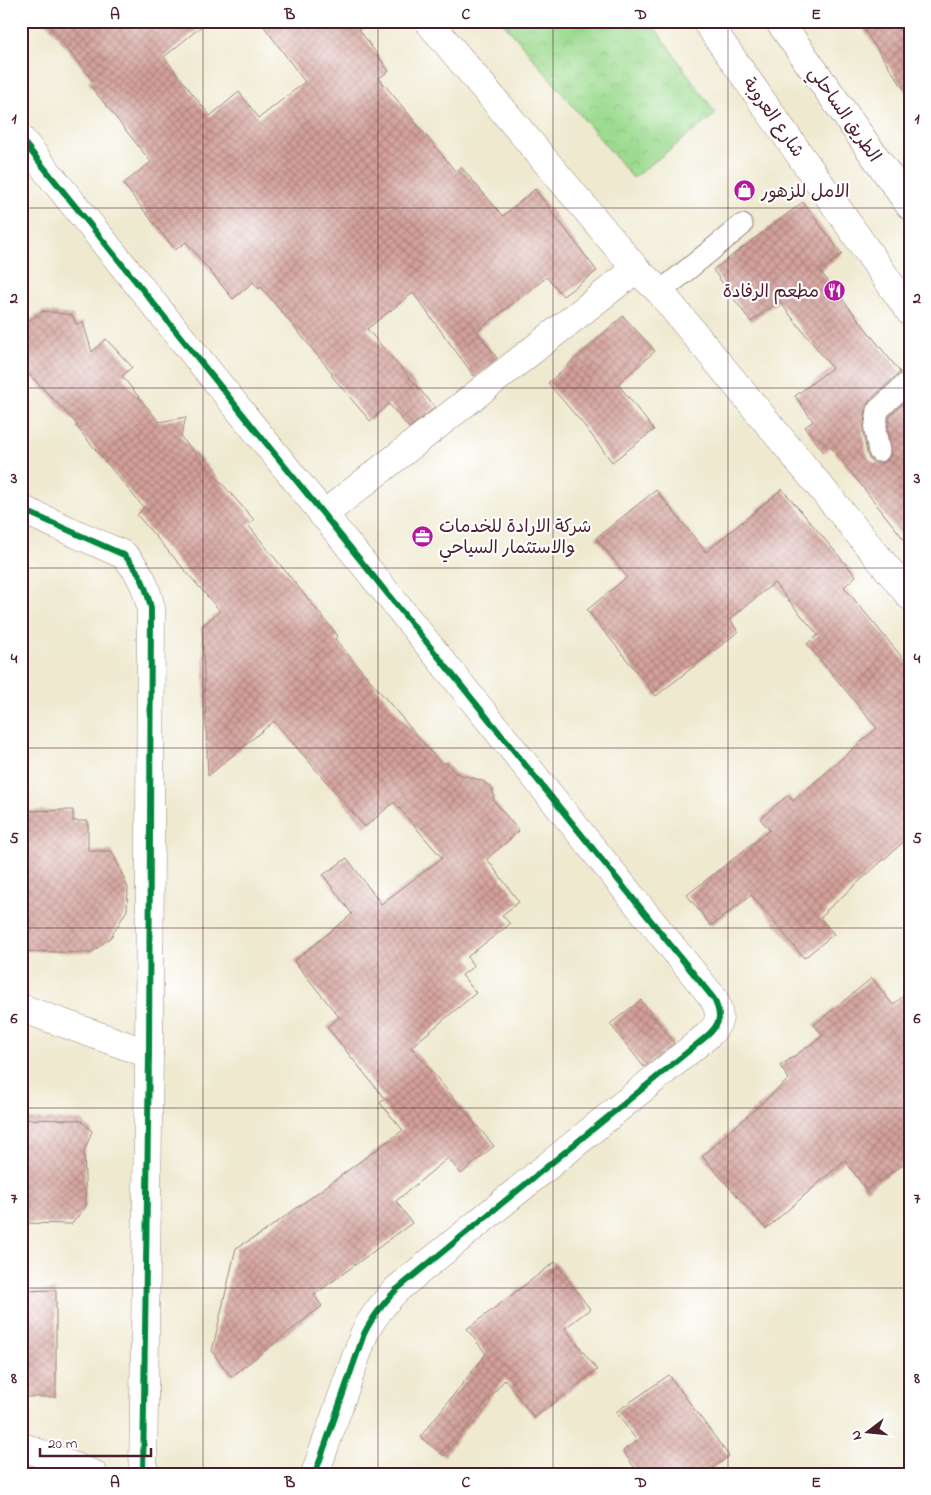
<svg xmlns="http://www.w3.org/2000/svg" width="931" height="1495" font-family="'Indie Flower','Playpen Sans Arabic',sans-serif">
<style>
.park{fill:url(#park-crowns);stroke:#747d5e}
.building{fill:url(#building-cross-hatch)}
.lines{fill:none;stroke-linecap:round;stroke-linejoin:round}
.lane-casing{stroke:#9c847d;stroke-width:23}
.street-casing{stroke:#9c847d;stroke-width:29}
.highway-casing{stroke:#9c847d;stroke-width:29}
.lane{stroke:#fff;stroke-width:21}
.street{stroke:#fff;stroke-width:28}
.highway{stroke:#fff;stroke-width:28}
.cycleway-casing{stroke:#fff;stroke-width:9}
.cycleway{stroke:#00873e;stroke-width:6}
.grid{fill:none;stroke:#4a1f2b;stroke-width:1;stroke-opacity:0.55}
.labels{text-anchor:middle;stroke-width:4.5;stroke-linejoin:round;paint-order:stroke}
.street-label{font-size:18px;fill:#4a1f2b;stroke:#fff}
.poi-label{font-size:18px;fill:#4a1f2b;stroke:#fff;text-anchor:start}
.neatline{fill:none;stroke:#4a1f2b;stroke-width:2}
.grid-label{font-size:16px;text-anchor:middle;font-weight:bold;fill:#4a1f2b}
</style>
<defs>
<pattern id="park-crowns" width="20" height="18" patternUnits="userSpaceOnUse" patternTransform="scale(1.25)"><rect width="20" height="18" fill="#9ddb90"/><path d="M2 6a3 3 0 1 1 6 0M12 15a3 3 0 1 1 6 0" fill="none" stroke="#89bc7c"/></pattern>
<pattern id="building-cross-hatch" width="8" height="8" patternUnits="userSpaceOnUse" patternTransform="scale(1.25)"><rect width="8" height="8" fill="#d3a09a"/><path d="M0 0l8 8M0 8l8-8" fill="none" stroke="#ad827e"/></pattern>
</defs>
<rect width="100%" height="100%" fill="#fff"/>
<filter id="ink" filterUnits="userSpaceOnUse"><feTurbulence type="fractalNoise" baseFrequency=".02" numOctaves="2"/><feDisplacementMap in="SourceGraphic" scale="10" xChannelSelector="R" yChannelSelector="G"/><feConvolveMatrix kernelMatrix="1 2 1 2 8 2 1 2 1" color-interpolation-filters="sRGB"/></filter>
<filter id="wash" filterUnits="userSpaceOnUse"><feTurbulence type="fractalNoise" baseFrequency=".0096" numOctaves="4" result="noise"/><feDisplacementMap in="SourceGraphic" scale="20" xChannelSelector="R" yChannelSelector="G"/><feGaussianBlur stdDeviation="1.12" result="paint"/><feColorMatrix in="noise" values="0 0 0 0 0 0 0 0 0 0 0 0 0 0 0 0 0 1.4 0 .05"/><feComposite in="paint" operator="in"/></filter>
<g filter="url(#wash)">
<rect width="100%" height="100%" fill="#eee9cf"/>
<polygon class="park" points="502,21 650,21 716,114 633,178"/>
<g id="blocks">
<g class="building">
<polygon points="45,21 208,21 164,57 210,116 239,92 259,118 305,82 260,21 353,21 389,71 379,78 456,172 461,167 503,216 535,189 597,271 563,296 547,277 477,331 497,358 474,376 413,293 367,329 435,407 409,428 389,404 370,421 331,375 333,374 261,287 259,289 253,282 233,299 186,242 175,250 123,184 151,162 89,84 93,81"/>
<polygon points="858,21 910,21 910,98"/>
<polygon points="803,202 842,254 820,271 900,372 869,401 866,408 863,432 867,454 869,459 874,463 882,463 887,461 891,456 891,449 888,430 890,416 910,397 910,547 831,447 824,453 805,427 813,421 795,396 832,368 779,301 751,322 713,270"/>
<polygon points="43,311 72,315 76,324 83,322 92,352 106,339 132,367 122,376 159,422 186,417 181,437 254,520 248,525 338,636 335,639 442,765 445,762 455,773 483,781 493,789 494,801 519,831 487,859 519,902 502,915 510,924 467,957 474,966 462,975 476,993 411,1047 494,1146 461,1174 448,1158 396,1201 412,1223 314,1295 322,1306 231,1377 212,1351 236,1248 261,1234 403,1130 380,1103 385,1099 327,1027 339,1017 294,961 352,914 323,875 347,858 381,904 442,858 394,802 365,827 274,721 208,776 202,626 220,611 137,515 144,508 76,426 78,425 21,366 21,339 25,336 24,324"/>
<polygon points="623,316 655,351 618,384 654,430 612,462 583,424 548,383"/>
<polygon points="782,489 856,576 844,587 910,667 910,836 826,911 827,912 820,918 834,934 804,958 751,895 711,926 687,895 770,830 760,819 788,795 793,801 877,728 807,644 818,635 774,583 730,619 738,632 656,696 587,610 627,577 596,538 656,490 706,552"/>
<polygon points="73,810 73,821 88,821 88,851 112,851 128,888 127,910 111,937 91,953 21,951 21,811"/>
<polygon points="872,978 893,1005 910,990 910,1160 866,1190 845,1160 766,1229 702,1156 789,1079 780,1066 823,1036 814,1025"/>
<polygon points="641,1000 674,1043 644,1067 610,1024"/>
<polygon points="21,1119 80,1120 92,1131 84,1152 86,1206 72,1224 21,1223"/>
<polygon points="555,1262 590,1309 565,1328 597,1370 534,1418 505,1379 444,1456 420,1437 486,1354 467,1329"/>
<polygon points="56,1290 56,1397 21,1397 21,1291"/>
<polygon points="669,1375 729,1456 705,1474 639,1474 623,1451 637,1441 616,1412"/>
</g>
</g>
</g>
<g filter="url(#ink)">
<use href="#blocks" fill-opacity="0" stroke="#9c847d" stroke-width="1"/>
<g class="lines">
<defs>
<g id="lane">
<polyline points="660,292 742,225"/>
<polyline points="879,451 875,430 878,410 910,380"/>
</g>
<g id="street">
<polyline points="428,21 636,269 660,292 910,596"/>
<path d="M 21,139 L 714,999 C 722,1016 721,1023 707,1036 L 396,1290 C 383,1304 372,1317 364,1334 L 315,1474"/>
<path d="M 21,509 L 124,555 C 141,573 145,584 151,608 L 149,1054 L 143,1474"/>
<polyline points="323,515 636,269"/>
<polyline points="21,1008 149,1054"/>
<polyline points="21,1446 93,1474"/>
</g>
<g id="highway">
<polyline points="706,21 910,312"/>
<polyline points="779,21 910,206"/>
</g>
</defs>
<use href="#lane" class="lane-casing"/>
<use href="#street" class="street-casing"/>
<use href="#highway" class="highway-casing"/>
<use href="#lane" class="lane"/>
<use href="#street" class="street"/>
<use href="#highway" class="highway"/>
<defs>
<g id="cycleway">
<path d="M 21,139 L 714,999 C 722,1016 721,1023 707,1036 L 396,1290 C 383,1304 372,1317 364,1334 L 315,1474"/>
<path d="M 21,509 L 124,555 C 141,573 145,584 151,608 L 149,1054 L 143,1474"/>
</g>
</defs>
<use href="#cycleway" class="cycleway-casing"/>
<use href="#cycleway" class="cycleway"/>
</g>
</g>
<path class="grid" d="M 203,21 L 203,1474M 378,21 L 378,1474M 553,21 L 553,1474M 728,21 L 728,1474M 21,208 L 910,208M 21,388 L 910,388M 21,568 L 910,568M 21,748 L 910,748M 21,928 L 910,928M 21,1108 L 910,1108M 21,1288 L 910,1288"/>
<defs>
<symbol id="shop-disc" viewBox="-11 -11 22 22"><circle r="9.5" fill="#b5179e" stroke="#fff"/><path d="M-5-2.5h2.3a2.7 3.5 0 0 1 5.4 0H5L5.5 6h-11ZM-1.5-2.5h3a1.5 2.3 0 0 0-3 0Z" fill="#fff"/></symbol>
<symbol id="restaurant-disc" viewBox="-11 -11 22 22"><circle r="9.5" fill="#b5179e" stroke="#fff"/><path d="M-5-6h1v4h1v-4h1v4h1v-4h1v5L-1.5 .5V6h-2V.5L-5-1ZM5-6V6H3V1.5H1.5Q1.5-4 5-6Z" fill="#fff"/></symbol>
<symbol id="office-disc" viewBox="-11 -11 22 22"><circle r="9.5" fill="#b5179e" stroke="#fff"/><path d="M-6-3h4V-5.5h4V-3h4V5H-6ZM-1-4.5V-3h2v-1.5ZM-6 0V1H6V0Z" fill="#fff"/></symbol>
</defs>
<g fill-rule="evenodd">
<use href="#shop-disc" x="732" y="178" width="25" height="25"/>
<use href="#restaurant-disc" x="822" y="278" width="25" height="25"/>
<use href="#office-disc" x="410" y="524" width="25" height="25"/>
</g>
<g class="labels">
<g class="street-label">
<text transform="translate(845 114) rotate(55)" y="6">الطريق الساحلي</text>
<text transform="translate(774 117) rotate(55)" y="6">شارع العروبة</text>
</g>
<g class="poi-label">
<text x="761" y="197">الامل للزهور</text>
<text x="819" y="297" text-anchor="end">مطعم الرفادة</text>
<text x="439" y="532">شركة الارادة للخدمات<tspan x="439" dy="21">والاستثمار السياحي</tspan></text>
</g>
</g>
<rect width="931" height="1495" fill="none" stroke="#fff" stroke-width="55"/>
<g transform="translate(868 1432) rotate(254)" stroke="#ffffff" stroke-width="4" paint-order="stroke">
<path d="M0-4L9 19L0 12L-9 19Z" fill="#4a1f2b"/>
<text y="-8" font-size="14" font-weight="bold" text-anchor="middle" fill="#4a1f2b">N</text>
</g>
<path d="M40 1448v8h111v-8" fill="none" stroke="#4a1f2b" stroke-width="2.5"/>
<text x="48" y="1448" font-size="15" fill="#4a1f2b" stroke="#ffffff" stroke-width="4" paint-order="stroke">20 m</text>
<rect x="28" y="28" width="876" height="1440" class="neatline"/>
<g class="grid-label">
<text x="115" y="19">A</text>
<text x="290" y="19">B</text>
<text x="466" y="19">C</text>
<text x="641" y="19">D</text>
<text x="816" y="19">E</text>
<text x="14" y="123">1</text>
<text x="917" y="123">1</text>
<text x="14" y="303">2</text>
<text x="917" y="303">2</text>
<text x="14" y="483">3</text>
<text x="917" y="483">3</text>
<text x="14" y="663">4</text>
<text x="917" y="663">4</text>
<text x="14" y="843">5</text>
<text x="917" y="843">5</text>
<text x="14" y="1023">6</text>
<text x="917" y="1023">6</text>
<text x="14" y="1203">7</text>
<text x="917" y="1203">7</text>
<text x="14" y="1383">8</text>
<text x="917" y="1383">8</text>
<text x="115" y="1487">A</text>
<text x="290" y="1487">B</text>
<text x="466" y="1487">C</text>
<text x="641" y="1487">D</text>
<text x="816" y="1487">E</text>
</g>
</svg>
